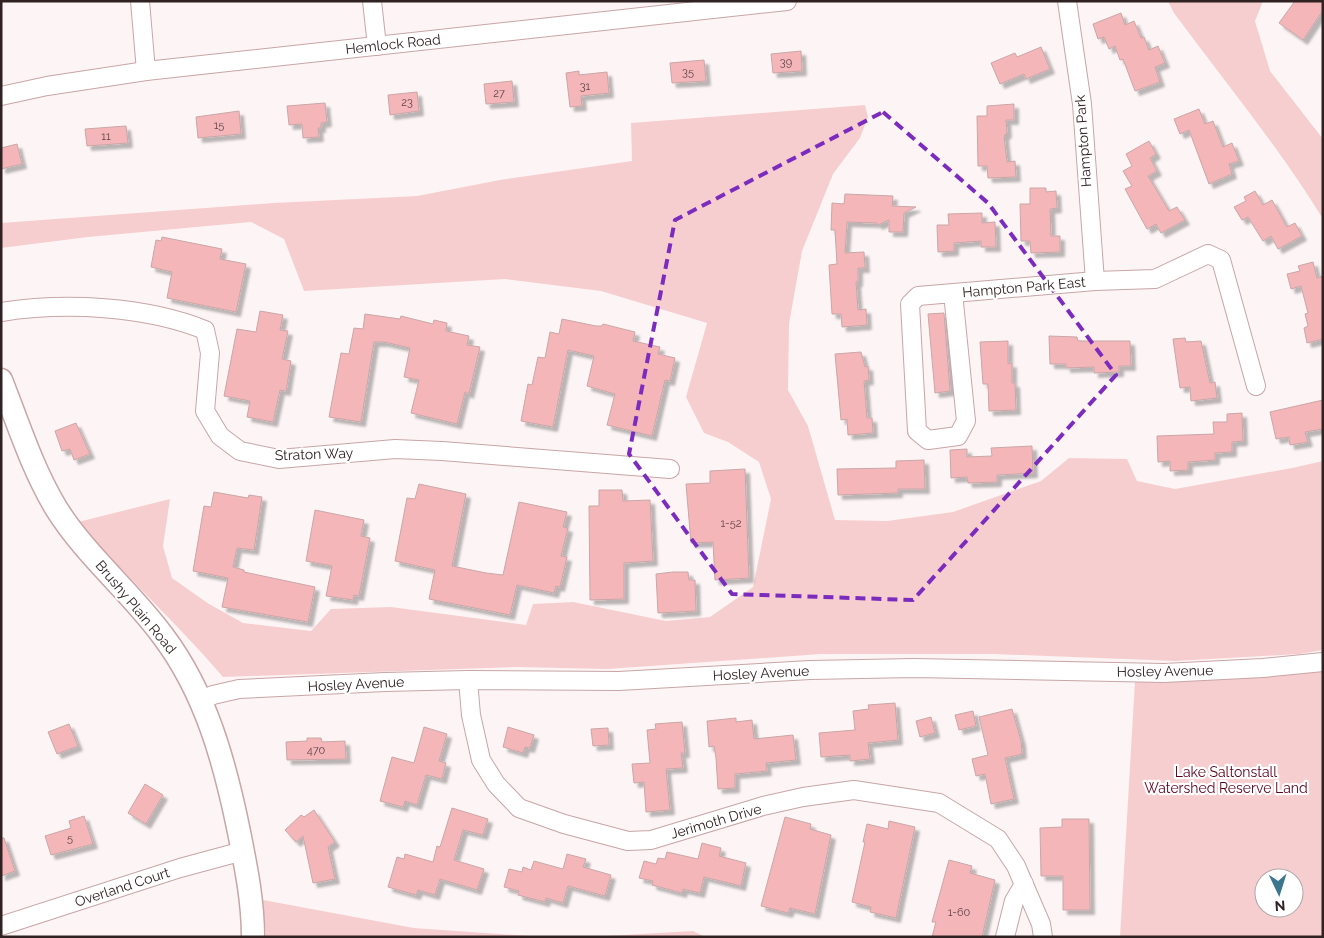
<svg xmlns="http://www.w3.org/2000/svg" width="1324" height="938" font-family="Raleway,sans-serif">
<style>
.green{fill:#f7cecf;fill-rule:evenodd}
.building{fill:#f5b6b9;stroke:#c9a6a7;filter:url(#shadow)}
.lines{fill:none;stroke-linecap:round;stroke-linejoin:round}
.minor-casing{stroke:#c8a5a6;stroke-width:20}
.major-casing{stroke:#c8a5a6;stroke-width:25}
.minor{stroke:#fff;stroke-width:18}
.major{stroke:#fff;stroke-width:22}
.marked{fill:none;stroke:#7b2cbf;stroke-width:4;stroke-dasharray:10 6;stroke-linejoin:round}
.labels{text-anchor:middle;stroke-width:4.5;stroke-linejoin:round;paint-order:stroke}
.number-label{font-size:11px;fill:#614748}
.street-label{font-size:14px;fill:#302223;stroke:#fff}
.park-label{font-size:14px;fill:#5c0019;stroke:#fff}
</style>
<defs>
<filter id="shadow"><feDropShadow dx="4.5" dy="4.5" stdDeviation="1" flood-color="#0004"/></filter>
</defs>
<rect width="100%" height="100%" fill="#fdf5f5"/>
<g class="green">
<path d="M 1168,1 L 1263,1 L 1255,21 L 1270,71 L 1323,139 L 1323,219 C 1279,147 1224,81 1174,13 Z"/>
<path d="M 865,105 L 868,117 L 860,138 L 833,174 L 802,251 L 789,324 L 788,390 L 808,426 L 835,520 L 887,521 L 953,512 L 1041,481 L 1069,458 L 1127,459 L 1137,481 L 1175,489 L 1292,468 L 1323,461 L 1323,650 L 1299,654 L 1175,661 L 994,654 L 821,654 L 607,669 L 516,667 L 223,677 C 177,623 124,575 78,522 L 170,499 L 163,546 L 172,578 L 209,604 L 243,623 L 311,631 L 331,609 L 391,607 L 526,625 L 533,604 L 573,602 L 666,621 L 710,617 L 753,587 L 771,499 L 759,462 L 728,442 L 704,433 L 686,397 L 707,323 L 601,291 L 505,279 L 304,291 L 284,239 L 251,222 L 88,237 L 1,248 L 1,223 L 274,203 L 417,196 L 500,180 L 632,161 L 631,123 Z"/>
<path d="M 1323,671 L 1323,937 L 1120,937 L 1135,681 L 1217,680 ZM 1264,878 L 1294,878 L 1294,908 L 1264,908 Z"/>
<polygon points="263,900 414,928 543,937 266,937"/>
<polygon points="693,931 705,937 589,937"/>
</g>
<g class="building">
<polygon points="1295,1 1323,1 1323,10 1303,40 1279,23"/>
<polygon points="1121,13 1125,25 1134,21 1141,38 1144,37 1149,50 1158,46 1165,63 1155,67 1160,82 1135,91 1123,59 1120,60 1115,46 1109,49 1104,37 1098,39 1093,24"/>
<polygon points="1041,47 1050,69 1026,79 1024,74 1000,84 991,63 1015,53 1017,57"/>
<polygon points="801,51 802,71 773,73 771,54"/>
<polygon points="704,60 706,81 672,83 670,63"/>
<polygon points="579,71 579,75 607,72 609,93 581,96 582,106 570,107 566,73"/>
<polygon points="512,81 514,102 486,104 484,84"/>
<polygon points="417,92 419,111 390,115 388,95"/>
<polygon points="325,103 327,122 321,123 321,128 318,128 319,137 303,138 302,124 289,125 287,106"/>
<polygon points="1014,104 1014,120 1006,120 1007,133 1004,136 1007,162 1015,161 1016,177 988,178 987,166 978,166 977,116 987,116 987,106"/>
<polygon points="1199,109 1205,124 1213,121 1223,147 1232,143 1239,161 1229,164 1232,174 1209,184 1189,130 1180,134 1174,119"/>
<polygon points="239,111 241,134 198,138 196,117"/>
<polygon points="126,126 128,143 87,146 85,129"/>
<polygon points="1149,141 1156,154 1150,158 1157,171 1148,176 1169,211 1177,207 1185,220 1161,233 1156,224 1147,229 1125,189 1132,186 1123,171 1132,166 1126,154"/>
<polygon points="17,144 22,164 1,169 1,148"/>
<polygon points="1030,188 1046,188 1046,192 1056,191 1057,208 1050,209 1051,236 1060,236 1060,252 1031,253 1030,241 1021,241 1020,204 1030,204"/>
<polygon points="1255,191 1263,205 1272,200 1287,227 1295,223 1302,236 1278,249 1271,236 1263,241 1248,217 1242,220 1234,207 1246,201 1244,197"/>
<polygon points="845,194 893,196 892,206 916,207 904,213 903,232 889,232 889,220 878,225 877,223 847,222 845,253 864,252 865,268 858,268 858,282 856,282 858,310 866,309 867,325 842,327 841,314 832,314 829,265 837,264 835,230 831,230 832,203 844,204"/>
<polygon points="982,213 982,223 995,222 996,247 981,247 981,241 954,243 954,251 938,252 937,225 949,225 948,214"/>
<polygon points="162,237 222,249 220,259 246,264 236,312 167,298 172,272 151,267 156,240 161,241"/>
<polygon points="1313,262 1317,278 1323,276 1323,339 1307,343 1304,328 1308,326 1305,314 1308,313 1301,286 1291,289 1287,274 1300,271 1298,266"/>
<polygon points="260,311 283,315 280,330 288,331 282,359 291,361 286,391 280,390 273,422 247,417 250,401 224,396 237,329 256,332"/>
<polygon points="944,313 950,391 935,393 928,314"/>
<polygon points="365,314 400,319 401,316 433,324 434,320 447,323 446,331 469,336 467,345 480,347 469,394 465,392 457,424 411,413 419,380 404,377 410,348 384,342 374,342 361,422 329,417 341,353 349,354 354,328 363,329"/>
<polygon points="562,319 596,326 602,326 603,324 635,332 633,341 660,347 658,354 675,358 670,381 665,380 652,436 607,425 615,394 587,386 594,356 568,350 553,427 521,421 528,384 532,385 538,357 545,358 550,332 559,334"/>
<polygon points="1049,336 1077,337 1078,341 1130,341 1131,366 1119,366 1119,372 1094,373 1094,367 1066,368 1066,364 1050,364"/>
<polygon points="1185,338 1186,342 1201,341 1210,383 1215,382 1217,398 1191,401 1190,387 1180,388 1173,339"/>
<polygon points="1008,341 1008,364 1012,363 1012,383 1015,383 1016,410 989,411 988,384 983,384 980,342"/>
<polygon points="861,352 865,367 868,366 869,380 864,381 867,418 872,418 873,433 848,435 847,419 841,420 835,354"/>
<polygon points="1323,400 1323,429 1305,432 1308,442 1290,445 1289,437 1276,439 1270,412"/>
<polygon points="1242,413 1243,441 1232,442 1232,452 1215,453 1215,460 1188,462 1188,470 1170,471 1170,461 1158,462 1157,436 1214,434 1213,422 1227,422 1227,414"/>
<polygon points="76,423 90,454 74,460 70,449 62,451 55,431"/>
<polygon points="1032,446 1033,473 997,475 997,482 968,483 967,477 951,478 950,450 967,449 967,457 992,456 991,448"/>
<polygon points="924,460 925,489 898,489 898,493 838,495 837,469 896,468 896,461"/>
<polygon points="745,469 749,578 715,580 713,542 691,543 686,484 710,483 710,471"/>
<polygon points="419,484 466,494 452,566 486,573 503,575 519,502 567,512 563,527 568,528 561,556 567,557 560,587 556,586 554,593 517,585 510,615 429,599 435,570 395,561 407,498 415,499"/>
<polygon points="599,490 622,490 623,501 650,500 653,561 624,563 624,599 590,600 589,506 599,506"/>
<polygon points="214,492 248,498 249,495 262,497 254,550 237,548 233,567 244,570 244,572 315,587 308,622 222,607 228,578 193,571 204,506 211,507"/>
<polygon points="315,510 364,520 361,536 370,538 359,596 354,595 353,600 326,596 332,566 306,561"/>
<polygon points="673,572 688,572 689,580 695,580 696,611 658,613 656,574"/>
<polygon points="895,703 898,740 868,743 870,759 850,761 850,755 821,757 819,733 855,730 853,711 869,709 868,705"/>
<polygon points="1012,709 1021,741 1022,754 1005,758 1014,799 991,804 985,774 976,776 972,759 988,755 979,717"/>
<polygon points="973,711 976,726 959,730 955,715"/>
<polygon points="931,717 935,733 920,737 916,721"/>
<polygon points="736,718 736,722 752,720 754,739 793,735 796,760 766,763 767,771 735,774 735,788 718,789 716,758 714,746 709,747 707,721"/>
<polygon points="682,722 685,753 681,753 683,768 666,769 670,810 646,812 644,782 634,783 632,764 650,763 647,730 656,729 655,724"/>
<polygon points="69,724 78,746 57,754 48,732"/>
<polygon points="424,727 447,734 439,761 446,763 442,779 426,775 417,805 405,801 403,807 380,801 392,757 414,763"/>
<polygon points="508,727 534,735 530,748 525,747 523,753 503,747"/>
<polygon points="608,728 609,745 593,746 591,729"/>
<polygon points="307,738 321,738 322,742 345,741 346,759 287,760 286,742 307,741"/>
<polygon points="145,784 163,795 146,824 128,813"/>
<polygon points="452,808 488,819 483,835 463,830 454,860 484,869 477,890 440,879 435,895 418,890 416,895 388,887 397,857 404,859 405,854 433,862 437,846 440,847"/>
<polygon points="314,810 335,842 328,847 335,879 313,883 303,836 296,842 285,830 301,815 304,817"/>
<polygon points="84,816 93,844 51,855 45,836 71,828 69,821"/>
<polygon points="785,817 811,824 810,829 831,835 815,914 790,908 788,913 761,906"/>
<polygon points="1062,819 1089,819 1090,910 1063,910 1063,876 1041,876 1040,828 1062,827"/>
<polygon points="889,821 915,827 896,918 870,912 871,907 852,902 865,842 863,842 867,824 888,829"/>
<polygon points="1,838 4,838 15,871 1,876"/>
<polygon points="702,843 721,848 719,856 746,863 741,886 704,877 700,893 683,889 682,893 652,885 653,881 639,878 644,861 656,864 658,858 665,859 667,852 698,859"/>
<polygon points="567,854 586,859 583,867 611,875 605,896 568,886 563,903 546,898 545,902 518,895 519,891 504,887 509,869 522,872 523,867 531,870 534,861 563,869"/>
<polygon points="949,860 972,866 970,873 995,880 982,937 932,937 936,922 932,922"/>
</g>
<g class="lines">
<defs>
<g id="minor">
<polyline points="140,1 146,71"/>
<polyline points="372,1 377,46"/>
<polyline points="1067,1 1082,104 1095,281"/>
<polyline points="1,96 47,86 146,71 787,1"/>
<polyline points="953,293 966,421 958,436 928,440 917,431 910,304 918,296 1095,281 1155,279 1208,254 1221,260 1256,386"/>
<path d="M 1,312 C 65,302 145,306 205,330 L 210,353 L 205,411 L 220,436 L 240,451 L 279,459 L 395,449 L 442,451 L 670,469"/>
<polyline points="468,680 471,715 481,760 496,784 519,808 564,824 628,841 651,840 763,806 803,797 854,790 939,803 998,839 1016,866 1041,924 1043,937"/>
<polyline points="200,701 213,695 239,689 385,682 468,680 619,681 810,670 914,668 1164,673 1263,668 1323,662"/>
<polyline points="1,926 180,868 243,851"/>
<polyline points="1005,937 1014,901 1024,884"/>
</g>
<path id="major" d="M 1,380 C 18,423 32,468 56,508 C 86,556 130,591 163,636 C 206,693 225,763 239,832 C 246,867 253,901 253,937"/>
</defs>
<use href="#minor" class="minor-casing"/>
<use href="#major" class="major-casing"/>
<use href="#minor" class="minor"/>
<use href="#major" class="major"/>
</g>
<path class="marked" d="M 883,112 L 988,203 L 1116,375 L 913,600 L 732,594 L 629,454 L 675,220 Z"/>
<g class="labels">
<g class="number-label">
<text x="786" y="66">39</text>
<text x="688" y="76">35</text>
<text x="585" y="90">31</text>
<text x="499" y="97">27</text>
<text x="407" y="106">23</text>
<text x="219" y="129">15</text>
<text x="106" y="140">11</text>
<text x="731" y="527">1-52</text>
<text x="316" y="754">470</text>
<text x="70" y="842">5</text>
<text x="959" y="916">1-60</text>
</g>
<g class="street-label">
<text transform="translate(393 44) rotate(-6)" y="5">Hemlock Road</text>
<text transform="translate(1083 141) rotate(-94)" y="5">Hampton Park</text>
<text transform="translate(1024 287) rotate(-5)" y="5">Hampton Park East</text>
<text transform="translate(314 454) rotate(-2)" y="5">Straton Way</text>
<text transform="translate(136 607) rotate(50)" y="5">Brushy Plain Road</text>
<text transform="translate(1165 671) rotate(-1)" y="5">Hosley Avenue</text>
<text transform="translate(761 673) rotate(-3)" y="5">Hosley Avenue</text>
<text transform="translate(356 684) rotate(-3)" y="5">Hosley Avenue</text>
<text transform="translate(716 821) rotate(-16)" y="5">Jerimoth Drive</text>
<text transform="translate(122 887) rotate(-18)" y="5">Overland Court</text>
</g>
<g class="park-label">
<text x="1226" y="777">Lake Saltonstall<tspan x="1226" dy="16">Watershed Reserve Land</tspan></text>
</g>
</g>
<rect width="1324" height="938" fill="none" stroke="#302223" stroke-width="5"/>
<g transform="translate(1279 893) rotate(176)"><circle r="24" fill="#ffffff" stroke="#aca7a7"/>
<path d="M0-4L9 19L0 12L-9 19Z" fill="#3a778e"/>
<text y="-8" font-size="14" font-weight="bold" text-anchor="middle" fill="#302223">N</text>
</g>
</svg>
